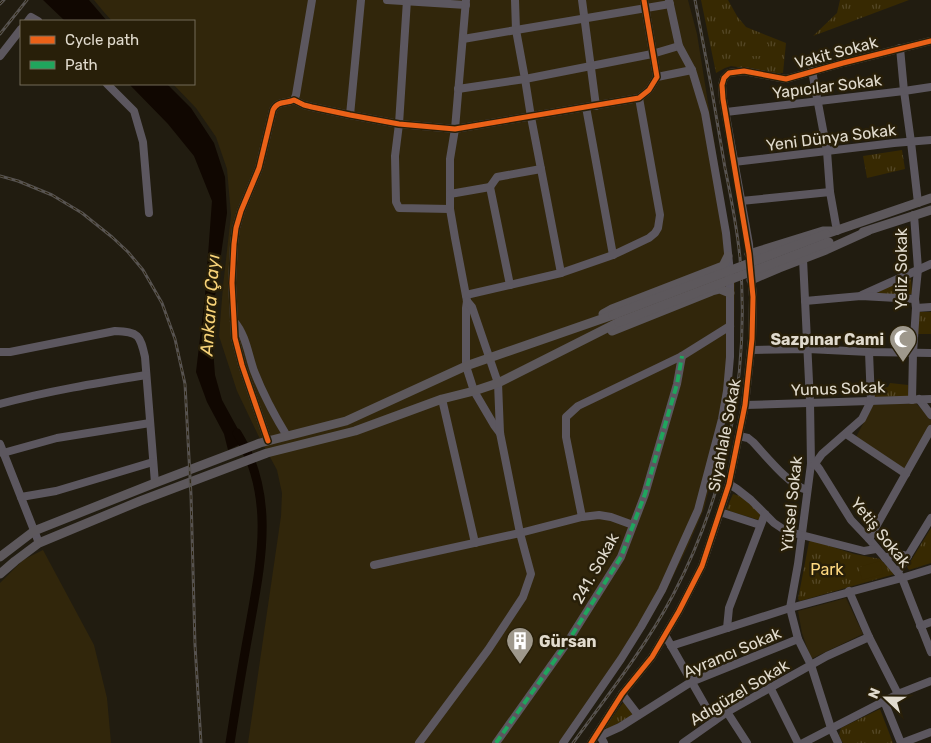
<svg xmlns="http://www.w3.org/2000/svg" width="931" height="743" font-family="Rubik,sans-serif">
<style>
.built{fill:#31260b}
.park{fill:url(#park-tufts)}
.pitch{fill:#372902}
.water{fill:#100701}
.lines{fill:none;stroke-linecap:round;stroke-linejoin:round}
.river{stroke:#100701;stroke-width:9}
.minor{stroke:#5c575f;stroke-width:8}
.major{stroke:#5d585c;stroke-width:9}
.rail-casing{stroke:#575350;stroke-width:3}
.rail{stroke:#281f09;stroke-width:1;stroke-dasharray:4;stroke-linecap:butt}
.major-bridge{stroke:#5d585c;stroke-width:9}
.quiet{stroke:#20a55d;stroke-width:4;stroke-dasharray:8 4;stroke-linecap:butt}
.cycleway-casing{stroke:#281f09;stroke-width:8}
.cycleway{stroke:#ea6118;stroke-width:5}
.labels{text-anchor:middle;stroke-width:5;stroke-linejoin:round;paint-order:stroke}
.street-label{font-size:16px;fill:#e1dbce;stroke:#281f09}
.poi-label{font-size:16px;font-weight:bold;fill:#e1dbce;stroke:#281f09;text-anchor:end}
.park-label{font-size:16px;fill:#ffd980;stroke:#281f09}
.water-label{font-size:18px;font-style:italic;fill:#f7d278;stroke:#281f09}
</style>
<defs>
<pattern id="park-tufts" width="24" height="20" patternUnits="userSpaceOnUse" patternTransform="scale(1.25)"><rect width="24" height="20" fill="#372902"/><path d="M3 7l-1-3M5 7V3M7 7l1-3M15 17l-1-3M17 17v-4M19 17l1-3" fill="none" stroke="#544726"/></pattern>
</defs>
<rect width="100%" height="100%" fill="#211c10"/>
<g class="built">
<polygon points="94,0 688,0 697,34 723,196 735,281 734,340 730,406 704,509 688,546 667,589 648,623 567,743 248,743 281,516 282,493 277,470 258,435 237,391 219,336 223,286 231,215 227,169 216,137 196,108 173,84 194,84 194,21 112,21 103,11"/>
<polygon points="916,403 931,420 931,424 904,469 856,437 873,405"/>
<polygon points="43,550 94,645 107,698 111,743 0,743 0,583 23,560"/>
<polygon points="846,598 863,634 811,659 802,633 798,611"/>
</g>
<g class="park">
<polygon points="701,0 728,0 737,16 746,27 786,43 783,73 775,73 731,66 725,68 716,73"/>
<polygon points="840,0 909,0 813,36 837,13"/>
<polygon points="902,150 905,169 867,178 863,156"/>
<polygon points="911,278 912,294 876,294 883,289"/>
<rect x="918" y="312" width="13" height="22"/>
<polygon points="890,383 908,385 908,397 874,398 875,389 888,387"/>
<polygon points="733,494 743,497 761,514 759,520 726,510"/>
<polygon points="931,528 931,563 909,570 907,567"/>
<polygon points="811,540 854,554 880,559 895,574 800,601 798,599 809,542"/>
<polygon points="625,700 634,714 608,729 606,729 606,726"/>
<polygon points="880,709 893,743 843,743 839,735 841,728"/>
</g>
<g class="pitch">
<rect x="748" y="44" width="20" height="12"/>
<polygon points="880,561 883,574 862,580 859,567"/>
</g>
<g class="water">
<polygon points="43,0 89,0 107,21 65,21"/>
<polygon points="129,84 167,84 191,108 214,143 225,177 227,213 211,324 215,375 222,400 245,442 228,450 224,434 207,402 196,372 205,296 212,201 194,156 168,124"/>
</g>
<g class="lines">
<path class="river" d="M 230,743 C 236,705 242,668 249,630 C 261,562 276,496 237,433"/>
<g class="minor">
<polyline points="387,0 466,5"/>
<polyline points="407,0 399,124 395,156 396,202 399,208 450,209"/>
<polyline points="466,0 455,129 450,159 450,209 455,238 467,301 466,308 466,366 474,391 494,425 500,433"/>
<polyline points="515,0 516,30 525,79 531,117 561,273"/>
<polyline points="582,0 596,106"/>
<polyline points="28,21 31,17 38,21"/>
<polyline points="463,39 670,4"/>
<polyline points="900,48 904,91 911,142 918,203"/>
<polyline points="0,56 21,29"/>
<polyline points="812,71 827,151 830,192 837,231"/>
<polyline points="657,77 692,70"/>
<polyline points="107,84 134,111 143,142 149,213"/>
<polyline points="458,89 525,79 652,54 679,46"/>
<polyline points="294,100 296,95 312,0"/>
<polyline points="586,107 613,255"/>
<polyline points="726,112 904,91 931,87"/>
<polyline points="350,115 361,0"/>
<polyline points="734,162 894,143 931,140"/>
<polyline points="490,187 497,177 541,169"/>
<polyline points="450,194 490,187 510,285"/>
<polyline points="741,201 830,192"/>
<polyline points="750,258 749,244 723,99 722,85 724,78 729,73 744,71 786,79 843,63 931,41"/>
<polyline points="803,259 810,402 811,464 798,564 790,608 798,639 811,665 831,728 838,743"/>
<polyline points="466,295 561,273 613,255 649,238 655,233 658,228 660,215 639,98"/>
<polyline points="862,295 931,264"/>
<polyline points="805,301 861,296 915,299"/>
<polyline points="916,308 931,307"/>
<path d="M 234,321 C 246,335 248,354 254,371 C 263,394 274,415 287,436"/>
<polyline points="751,350 808,349 869,352 931,353"/>
<path d="M 0,352 L 10,352 L 115,331 C 139,332 140,335 145,357 L 155,483"/>
<polyline points="442,399 475,543"/>
<polyline points="919,399 931,415"/>
<polyline points="912,400 913,353 916,308 915,299 918,269 914,215"/>
<path d="M 0,404 C 48,391 97,383 146,375"/>
<polyline points="745,405 931,399"/>
<polyline points="846,434 906,474"/>
<path d="M 739,436 L 748,438 L 753,442 C 767,457 789,485 807,490"/>
<path d="M 268,441 L 242,365 L 235,338 L 232,283 L 234,244 L 236,228 L 241,211 L 259,168 L 273,110 C 278,100 286,104 294,100 L 304,105 L 312,107 L 350,115 L 399,124 L 455,129 L 639,98 L 649,90 L 657,77 L 644,0"/>
<polyline points="0,444 39,543"/>
<polyline points="3,453 57,438 150,423"/>
<polyline points="811,464 817,466 820,470 851,520 869,539 902,578 931,652"/>
<polyline points="814,465 822,454 862,419 871,401 869,352"/>
<polyline points="729,484 737,489 751,500 774,523 786,531 864,551 876,549"/>
<polyline points="21,497 56,491 153,462"/>
<polyline points="720,512 760,525"/>
<polyline points="582,517 566,437 566,417 578,406 682,356 730,326"/>
<polyline points="869,539 931,429"/>
<path d="M 885,558 C 891,554 901,554 908,556"/>
<polyline points="374,565 520,533 582,517 599,515 611,517 633,525"/>
<polyline points="898,572 931,518"/>
<polyline points="849,591 869,637 898,694"/>
<polyline points="920,626 931,622"/>
<polyline points="727,628 729,608 765,514"/>
<polyline points="665,635 714,721"/>
<polyline points="671,646 790,608 902,578 931,569"/>
<polyline points="771,689 798,743"/>
<polyline points="622,694 638,715"/>
<polyline points="884,701 901,743"/>
<polyline points="727,712 747,743"/>
<polyline points="598,732 604,743"/>
<polyline points="600,736 620,727 691,682 798,639"/>
<polyline points="419,743 488,650 523,597 531,574 520,533 500,433 498,383 472,307 467,301"/>
<polyline points="496,743 567,643 621,557 645,494 677,384 682,356"/>
<polyline points="563,743 621,659 641,627 662,590 698,510 722,419 727,391 730,357 730,273 726,233 705,113 692,70 679,46 669,0"/>
<polyline points="591,743 622,694 652,657 679,611 702,566 718,518 729,484 745,405 752,339 753,297 751,275"/>
<polyline points="683,743 727,712 827,656 869,637"/>
<polyline points="803,743 898,694 931,681"/>
<polyline points="902,743 931,732"/>
</g>
<g class="major">
<polyline points="863,232 931,210"/>
<polyline points="826,234 931,198"/>
<polyline points="749,254 823,231 831,231"/>
<polyline points="751,280 779,268 826,250 868,231"/>
<polyline points="603,314 612,309 723,266 728,256"/>
<polyline points="612,331 712,291 720,289 730,293"/>
<polyline points="0,557 34,531 155,483 260,443 346,421 466,366 613,315"/>
<polyline points="0,574 15,561 39,543 140,501 267,453 355,431 442,399 474,391 498,383 619,322"/>
</g>
<defs>
<g id="rail">
<polyline points="0,4 4,0"/>
<polyline points="0,34 27,0"/>
<polyline points="0,176 18,181 52,195 82,213 112,237 128,252 143,270 162,303 175,339 185,384 191,495 195,645 201,743"/>
<path d="M 573,743 C 608,695 645,648 673,595 C 727,493 750,373 740,258 C 737,228 731,197 725,168 C 716,112 706,56 695,0"/>
</g>
</defs>
<use href="#rail" class="rail-casing"/>
<use href="#rail" class="rail"/>
<g class="major-bridge">
<polyline points="613,315 826,234"/>
<polyline points="619,322 829,242"/>
</g>
<polyline class="quiet" points="496,743 567,643 621,557 645,494 677,384 682,356"/>
<defs>
<g id="cycleway">
<path d="M 268,441 L 242,365 L 235,338 L 232,283 L 234,244 L 236,228 L 241,211 L 259,168 L 273,110 C 278,100 286,104 294,100 L 304,105 L 312,107 L 350,115 L 399,124 L 455,129 L 639,98 L 649,90 L 657,77 L 644,0"/>
<polyline points="591,743 622,694 652,657 679,611 702,566 729,484 745,405 752,339 753,297 749,254 723,99 722,85 724,78 729,73 744,71 786,79 843,63 931,41"/>
</g>
</defs>
<use href="#cycleway" class="cycleway-casing"/>
<use href="#cycleway" class="cycleway"/>
</g>
<defs>
<symbol id="mosque-pin" viewBox="-11 -11 22 30"><path d="M0 17L-7.5 6A9.5 9.5 0 1 1 7.5 6Z" fill="#9e988c" stroke="#281f09"/><path d="M3.5-4.9A6 6 0 1 0 3.5 4.9A5 5 0 1 1 3.5-4.9Z" fill="#fff"/></symbol>
<symbol id="building-pin" viewBox="-11 -11 22 30"><path d="M0 17L-7.5 6A9.5 9.5 0 1 1 7.5 6Z" fill="#9e988c" stroke="#281f09"/><path d="M-4-6H4V6H1V3H-1V6H-4ZM-2.5-4.3h1.7v1.8h-1.7ZM.8-4.3h1.7v1.8H.8ZM-2.5-1h1.7V.8h-1.7ZM.8-1h1.7V.8H.8Z" fill="#fff"/></symbol>
</defs>
<g fill-rule="evenodd">
<use href="#mosque-pin" x="887" y="323" width="32" height="43"/>
<use href="#building-pin" x="504" y="625" width="32" height="43"/>
</g>
<g class="labels">
<g class="street-label">
<text transform="translate(836 52) rotate(-15)" y="6">Vakit Sokak</text>
<text transform="translate(827 86) rotate(-7)" y="6">Yapıcılar Sokak</text>
<text transform="translate(831 137) rotate(-7)" y="6">Yeni Dünya Sokak</text>
<text transform="translate(901 269) rotate(-90)" y="6">Yeliz Sokak</text>
<text transform="translate(838 388) rotate(-2)" y="6">Yunus Sokak</text>
<text transform="translate(724 435) rotate(-79)" y="6">Siyahlale Sokak</text>
<text transform="translate(791 504) rotate(-84)" y="6">Yüksel Sokak</text>
<text transform="translate(881 532) rotate(51)" y="6">Yetiş Sokak</text>
<text transform="translate(595 568) rotate(-61)" y="6">241. Sokak</text>
<text transform="translate(732 652) rotate(-23)" y="6">Ayrancı Sokak</text>
<text transform="translate(739 692) rotate(-31)" y="6">Adıgüzel Sokak</text>
</g>
<g class="poi-label">
<text x="884" y="345">Sazpınar Cami</text>
<text x="539" y="647" text-anchor="start">Gürsan</text>
</g>
<g class="park-label">
<text x="827" y="575">Park</text>
</g>
<g class="water-label">
<text transform="translate(210 305) rotate(-86)" y="6">Ankara Çayı</text>
</g>
</g>
<rect x="20" y="20" width="175" height="65" fill="#281f09" stroke="#726a58"/>
<rect x="30" y="36" width="25" height="8" fill="#ea6118" stroke="#726a58"/>
<text x="65" y="45" font-size="15" fill="#e1dbce">Cycle path</text>
<rect x="30" y="61" width="25" height="8" fill="#20a55d" stroke="#726a58"/>
<text x="65" y="70" font-size="15" fill="#e1dbce">Path</text>
<g transform="translate(886 698) rotate(292)" stroke="#281f09" stroke-width="4" paint-order="stroke">
<path d="M0-4L9 19L0 12L-9 19Z" fill="#e1dbce"/>
<text y="-8" font-size="14" font-weight="bold" text-anchor="middle" fill="#e1dbce">N</text>
</g>
</svg>
